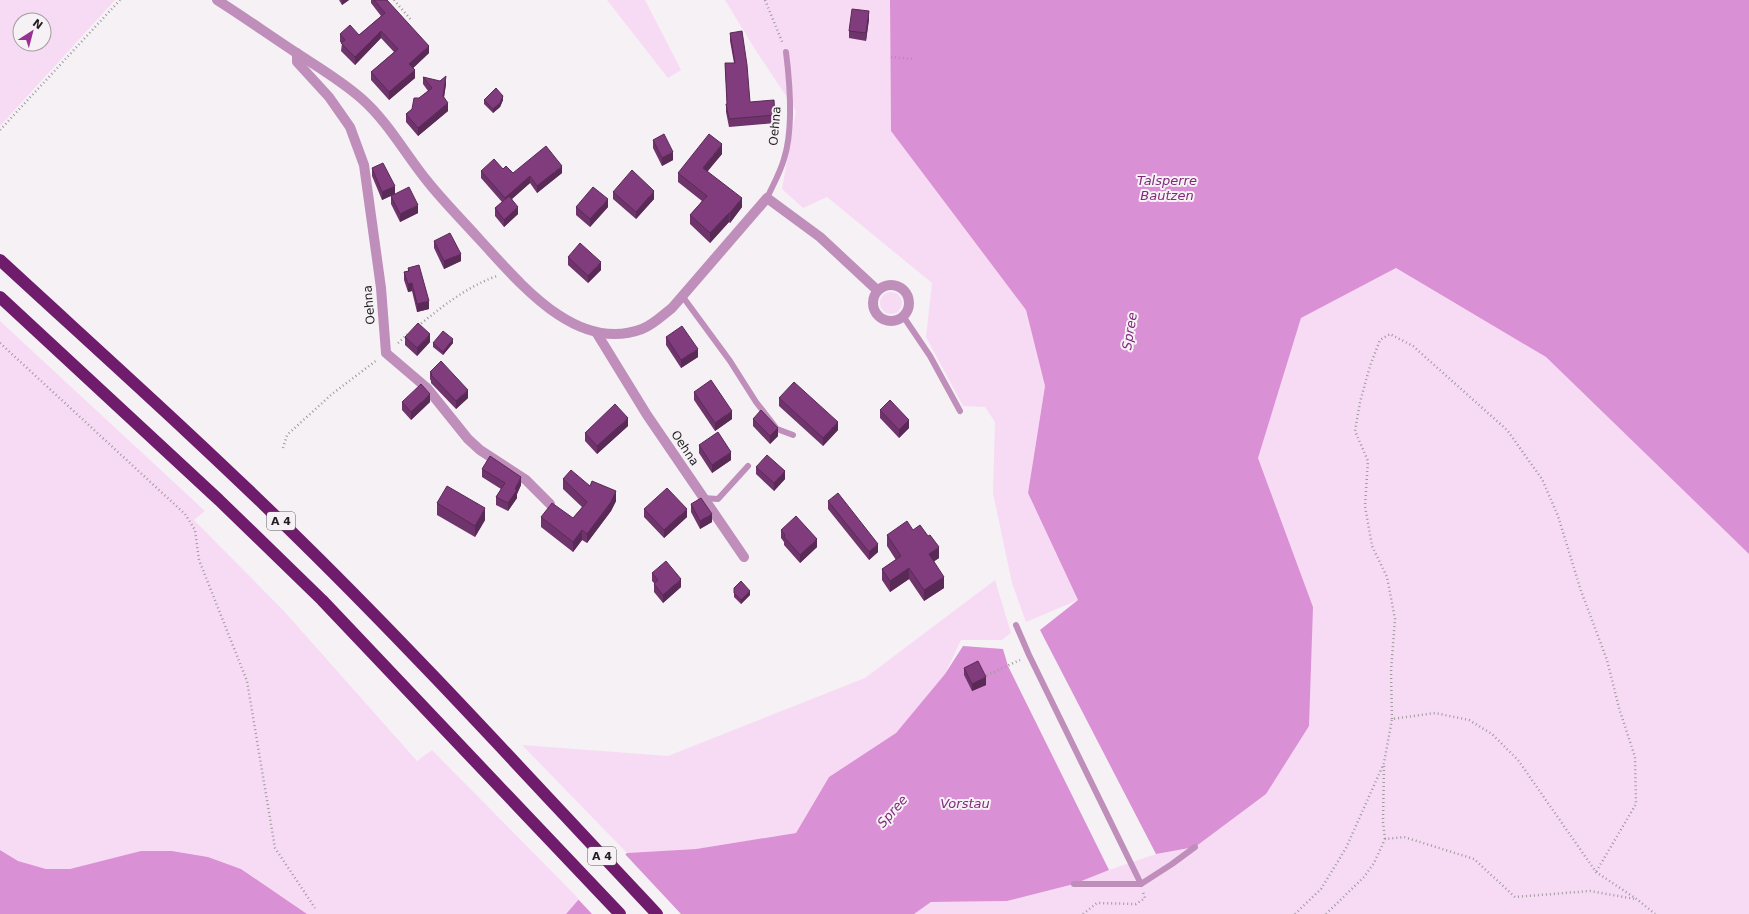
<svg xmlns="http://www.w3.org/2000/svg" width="1749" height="914" font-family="'DejaVu Sans',sans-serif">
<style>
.green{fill:#f7dbf4;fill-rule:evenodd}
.water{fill:#da90d4}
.pier{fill:#f6f1f5}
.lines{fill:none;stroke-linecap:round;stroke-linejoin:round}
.path{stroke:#9e9a9d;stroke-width:2.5;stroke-dasharray:1 3;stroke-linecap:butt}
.service{stroke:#bf8eba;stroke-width:6}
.minor{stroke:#bf8eba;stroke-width:10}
.motorway{stroke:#6f1c6c;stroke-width:12}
.wall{fill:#6e346b}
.shaded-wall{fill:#5a2a57}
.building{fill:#803c7c;stroke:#5a2a57}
.labels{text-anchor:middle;stroke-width:4;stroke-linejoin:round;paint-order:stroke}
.shield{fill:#f6f1f5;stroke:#605d60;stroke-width:1}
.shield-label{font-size:11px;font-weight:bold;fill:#201e20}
.street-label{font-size:12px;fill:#201e20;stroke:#f6f1f5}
.water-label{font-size:13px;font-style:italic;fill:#812a7d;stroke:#f6f1f5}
</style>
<rect width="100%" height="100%" fill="#f6f1f5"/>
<g class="green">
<path d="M 0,0 L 115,0 L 0,126 ZM 20,20 L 44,20 L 44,44 L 20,44 Z"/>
<polygon points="607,0 645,0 681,70 668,78"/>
<polygon points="725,0 890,0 891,131 1026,310 1045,386 1028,493 1078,600 1026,622 1012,583 993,493 995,422 985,407 963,406 926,337 932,283 827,197 803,208 782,189 796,111 753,46"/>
<polygon points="1396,268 1546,357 1749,554 1749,914 914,914 931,902 1007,901 1074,884 1109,870 1156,854 1195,847 1313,607 1258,458 1301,318"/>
<circle cx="891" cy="303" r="11"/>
<polygon points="0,321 205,511 194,520 283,610 417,761 432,750 579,899 566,914 307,914 241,869 208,857 172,851 70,869 46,869 18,861 0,850"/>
<polygon points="995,580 1011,633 1002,640 961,640 945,674 896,733 829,777 796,833 696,849 627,853 522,745 668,756 865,678"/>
</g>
<g class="water">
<polygon points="890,0 1749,0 1749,554 1546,357 1396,268 1301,318 1258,458 1313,607 1309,726 1266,794 1195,847 1156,854 1040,630 1078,600 1028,493 1045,386 1026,310 891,131"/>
<polygon points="963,646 1003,649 1008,666 1109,870 1074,884 1007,901 931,902 914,914 566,914 593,883 627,853 696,849 796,833 829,777 896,733 945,674"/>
<polygon points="0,850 18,861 46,869 70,869 141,851 172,851 208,857 241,869 307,914 0,914"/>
</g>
<polygon class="pier" points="624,853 681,914 592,914 577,898 591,881"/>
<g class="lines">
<g class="path">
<polyline points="394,0 412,21"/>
<polyline points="765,0 783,44"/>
<polyline points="891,57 914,59"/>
<polyline points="0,130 120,0"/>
<path d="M 418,326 C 443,306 466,287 497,276"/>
<polyline points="0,343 185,514 195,530 199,560 247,681 275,848 315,908"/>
<polyline points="398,343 409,333"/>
<polyline points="283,448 287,435 332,394 377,360"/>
<polyline points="983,677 1020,660"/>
<polyline points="1392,719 1391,671 1395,619 1387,577 1372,546 1365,506 1368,461 1355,431 1360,402 1370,366 1380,340 1390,334 1413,346 1507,430 1542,479 1558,516 1581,591 1607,660 1619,708 1635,757 1636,804 1596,872"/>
<polyline points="1384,766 1383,822 1385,839"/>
<polyline points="1083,914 1097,903 1136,904 1145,898 1143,892"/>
<polyline points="1295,914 1321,889 1346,848 1384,763 1392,719 1435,713 1469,720 1492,734 1518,760 1596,872 1638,900 1655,914"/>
<polyline points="1326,914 1364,877 1374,863 1385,839 1404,837 1474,859 1515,897 1590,891 1635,899"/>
</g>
<g class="service">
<path d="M 767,198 C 773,185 780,173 784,159 C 794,128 790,84 786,52"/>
<polyline points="683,297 730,361 756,402 777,429 793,435"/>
<polyline points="903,316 930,356 960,411"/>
<polyline points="703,498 718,499 748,466"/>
<polyline points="1016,625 1029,655 1141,884"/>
<polyline points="1074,884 1141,884 1172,864 1195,847"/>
</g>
<g class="minor">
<path d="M 217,0 C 244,17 269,35 295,52 C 318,67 342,81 362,99 C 388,122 406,155 428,182 C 444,202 463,221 480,240 C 519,282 576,354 642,329 C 653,325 663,315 672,308 L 767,198 L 820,237 L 877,290"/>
<polyline points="297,53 297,62 329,97 350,127 364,165 381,288 386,353 427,388 468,439 480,450 526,480 550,504"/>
<circle cx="891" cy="303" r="18"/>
<polyline points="596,332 647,415 744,557"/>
</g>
<g class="motorway">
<path d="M 0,260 C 102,354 205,446 303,543 C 425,663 540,790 657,914"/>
<polyline points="0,297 219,500 322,600 620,914"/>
</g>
</g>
<g class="wall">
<polygon points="339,0 349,0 342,5"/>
<polygon points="371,0 387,0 429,53 413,68 415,78 389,100 371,80 371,72 394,52 381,38 355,65 341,51 342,43 340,42 340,34 359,35 381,16 371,3"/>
<polygon points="869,19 866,41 849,38 849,31"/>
<polygon points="730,33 750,102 775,115 775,123 729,127 726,112 726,104 727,104 725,63 734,63 730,41"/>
<polygon points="423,77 446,84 444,97 448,111 418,136 406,122 406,114 412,109 419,98 428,91 423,84"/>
<polygon points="484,100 503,100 500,107 493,113 484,104"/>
<polygon points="653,140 673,160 662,166 653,148"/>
<polygon points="722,154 707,171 742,207 730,223 729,222 710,243 690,224 690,215 702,201 678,182 678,173"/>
<polygon points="372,168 395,194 382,200 372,176"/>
<polygon points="503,169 513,173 562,173 537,193 530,183 512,199 518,214 504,227 495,216 495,208 502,202 481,178 481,171"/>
<polygon points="613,192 654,199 636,219 613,199"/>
<polygon points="391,196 418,213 400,222 391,204"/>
<polygon points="576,207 608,207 590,227 576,215"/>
<polygon points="434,241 461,261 444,269 434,248"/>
<polygon points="568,257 601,270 588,283 568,265"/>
<polygon points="408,268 429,309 417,312 412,291 408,292 404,280 404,272 408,271"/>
<polygon points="405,337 430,342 417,356 405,345"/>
<polygon points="666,337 698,357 681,368 666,345"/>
<polygon points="433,343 453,343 443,355 433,347"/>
<polygon points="430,372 468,398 456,409 431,383 431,381 430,379"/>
<polygon points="694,392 732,419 715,431 694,400"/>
<polygon points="779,398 838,430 823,446 779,406"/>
<polygon points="402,402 430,402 411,420 402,410"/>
<polygon points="880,410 909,428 899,438 880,418"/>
<polygon points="753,419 778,436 770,444 753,426"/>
<polygon points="628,426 597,454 585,441 585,433"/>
<polygon points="699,445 731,460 712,473 699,453"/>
<polygon points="756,467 785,479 774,491 756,474"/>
<polygon points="482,469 521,485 517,494 517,498 508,511 496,505 496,497 501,489 482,477"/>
<polygon points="563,479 590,486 616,501 611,511 587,543 582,540 573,552 541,527 541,517 573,518 582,507 563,489"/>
<polygon points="828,501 878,552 869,560 828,509"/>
<polygon points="437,503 485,520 475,537 437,515"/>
<polygon points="691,504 712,522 700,529 691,512"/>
<polygon points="644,509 687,517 664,538 644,517"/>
<polygon points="781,530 817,547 800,563 784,545 784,542 781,538"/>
<polygon points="913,530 939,558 934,561 944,588 924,601 909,579 890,592 882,580 882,569 896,560 887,546 887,535"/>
<polygon points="652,573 681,587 663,603 654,592 654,583 652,581"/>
<polygon points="734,588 750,595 741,604 734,597"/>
<polygon points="964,668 986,685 972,691 964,675"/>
</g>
<g class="shaded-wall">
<polygon points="342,0 349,0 342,5"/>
<polygon points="869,11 869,19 866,41 866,33"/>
<polygon points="381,31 381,38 355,65 355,57"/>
<polygon points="429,46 429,53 409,72 409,64"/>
<polygon points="415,70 415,78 389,100 389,92"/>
<polygon points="446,76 446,84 443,104 443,96"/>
<polygon points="503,96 503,100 500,107 493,113 493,109"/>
<polygon points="448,103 448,111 418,136 418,128"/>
<polygon points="722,144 722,154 703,177 703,168"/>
<polygon points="673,152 673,160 662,166 662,158"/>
<polygon points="562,166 562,173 537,193 537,186"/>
<polygon points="530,176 530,183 505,205 505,198"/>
<polygon points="395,186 395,194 382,200 382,192"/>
<polygon points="654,191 654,199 636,219 636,212"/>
<polygon points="742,198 742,207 730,223 730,213"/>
<polygon points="608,199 608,207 590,227 590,219"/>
<polygon points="418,205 418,213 400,222 400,214"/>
<polygon points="518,207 518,214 504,227 504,220"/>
<polygon points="729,213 729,222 710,243 710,233"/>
<polygon points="461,254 461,261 444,269 444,261"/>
<polygon points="601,262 601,270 588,283 588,276"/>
<polygon points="412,283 412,291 408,292 408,284"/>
<polygon points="429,301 429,309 417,312 417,304"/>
<polygon points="430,334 430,342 417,356 417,348"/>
<polygon points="453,339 453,343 443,355 443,352"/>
<polygon points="698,349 698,357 681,368 681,360"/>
<polygon points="468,390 468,398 456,409 456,401"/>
<polygon points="430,394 430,402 411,420 411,412"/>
<polygon points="732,411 732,419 715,431 715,423"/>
<polygon points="628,418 628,426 597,454 597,446"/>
<polygon points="909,420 909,428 899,438 899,430"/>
<polygon points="838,422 838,430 823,446 823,438"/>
<polygon points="778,428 778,436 770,444 770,436"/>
<polygon points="731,452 731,460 712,473 712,465"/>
<polygon points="785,471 785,479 774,491 774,483"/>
<polygon points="521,477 521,485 517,494 517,498 508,511 508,503"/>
<polygon points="616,491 616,501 611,511 587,543 587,534"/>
<polygon points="485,508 485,520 475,537 475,526"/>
<polygon points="687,509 687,517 664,538 664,530"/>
<polygon points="712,514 712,522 700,529 700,521"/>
<polygon points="582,530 582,540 573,552 573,542"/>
<polygon points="817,539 817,547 800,563 800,555"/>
<polygon points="878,544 878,552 869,560 869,552"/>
<polygon points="939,547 939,558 929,565 929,554"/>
<polygon points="909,568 909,579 890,592 890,581"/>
<polygon points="944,577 944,588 924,601 924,590"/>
<polygon points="681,579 681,587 663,603 663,595"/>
<polygon points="750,591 750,595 741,604 741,600"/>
<polygon points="986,677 986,685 972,691 972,684"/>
</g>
<g class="building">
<polygon points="374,0 387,0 429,46 409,64 415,70 389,92 371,72 398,49 381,31 355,57 341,43 345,40 340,34 350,25 359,35 385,13"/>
<polygon points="852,9 869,11 866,33 849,31"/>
<polygon points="742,31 747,65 750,102 774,100 775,115 729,119 726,104 727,104 725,63 735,63 730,33"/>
<polygon points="446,76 443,96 448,103 418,128 406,114 412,109 414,98 419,98 432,88 423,77 440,81"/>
<polygon points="496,88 503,96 500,103 493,109 484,100"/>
<polygon points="664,134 673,152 662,158 653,140"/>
<polygon points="709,134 722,144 703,168 742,198 730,213 729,213 710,233 690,215 707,196 678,173"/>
<polygon points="546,146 562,166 537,186 530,176 505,198 481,171 494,159 503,169 506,166 513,173"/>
<polygon points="383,163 395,186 382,192 372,168"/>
<polygon points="632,170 654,191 636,212 613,192"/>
<polygon points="409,187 418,205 400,214 391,196"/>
<polygon points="593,187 608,199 590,219 576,207"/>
<polygon points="509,196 518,207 504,220 495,208"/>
<polygon points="450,233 461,254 444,261 434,241"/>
<polygon points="580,243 601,262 588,276 568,257"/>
<polygon points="419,265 429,301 417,304 412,283 408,284 404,272 409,271 408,268"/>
<polygon points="418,323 430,334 417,348 405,337"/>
<polygon points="682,326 698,349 681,360 666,337"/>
<polygon points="443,331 453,339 443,352 433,343"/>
<polygon points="441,361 468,390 456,401 431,375 432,374 430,372"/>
<polygon points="711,380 732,411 715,423 694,392"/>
<polygon points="794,382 838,422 823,438 779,398"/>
<polygon points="421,384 430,394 411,412 402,402"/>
<polygon points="890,400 909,420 899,430 880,410"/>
<polygon points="615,404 628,418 597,446 585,433"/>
<polygon points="761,410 778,428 770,436 753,419"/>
<polygon points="718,432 731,452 712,465 699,445"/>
<polygon points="767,455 785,471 774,483 756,467"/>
<polygon points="490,456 521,477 515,489 517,490 508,503 496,497 505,483 482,469"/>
<polygon points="571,470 590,486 592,481 616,491 611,502 587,534 582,530 573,542 541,517 552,503 573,518 587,502 563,479"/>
<polygon points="447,486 485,508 475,526 437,503"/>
<polygon points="667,488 687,509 664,530 644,509"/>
<polygon points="838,493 878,544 869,552 828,501"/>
<polygon points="701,498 712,514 700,521 691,504"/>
<polygon points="796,516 817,539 800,555 784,537 785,535 781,530"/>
<polygon points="907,521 913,530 920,525 928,536 930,535 939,547 929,554 944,577 924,590 909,568 890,581 882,569 901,556 887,535"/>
<polygon points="666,561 681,579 663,595 654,584 658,580 652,573"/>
<polygon points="741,581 750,591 741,600 734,593 734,588"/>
<polygon points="978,661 986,677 972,684 964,668"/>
</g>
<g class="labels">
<g class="shield">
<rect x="267" y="512" width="28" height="18" rx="3"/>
<rect x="588" y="847" width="28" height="18" rx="3"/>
</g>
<g class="shield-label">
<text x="281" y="525">A 4</text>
<text x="602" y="860">A 4</text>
</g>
<g class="street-label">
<text transform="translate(775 126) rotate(-85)" y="4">Oehna</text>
<text transform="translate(369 305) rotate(-95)" y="4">Oehna</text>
<text transform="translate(685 448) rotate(56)" y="4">Oehna</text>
</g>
<g class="water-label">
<text x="1167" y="185">Talsperre<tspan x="1167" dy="15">Bautzen</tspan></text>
<text transform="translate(1129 331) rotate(-81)" y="5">Spree</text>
<text x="965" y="808">Vorstau</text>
<text transform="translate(892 811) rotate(-49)" y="5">Spree</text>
</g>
</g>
<g transform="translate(32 32) rotate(36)"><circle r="19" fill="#f6f1f5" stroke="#a09da0"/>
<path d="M0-3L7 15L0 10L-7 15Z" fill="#993194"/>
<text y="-6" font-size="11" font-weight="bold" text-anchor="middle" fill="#201e20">N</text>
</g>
</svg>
